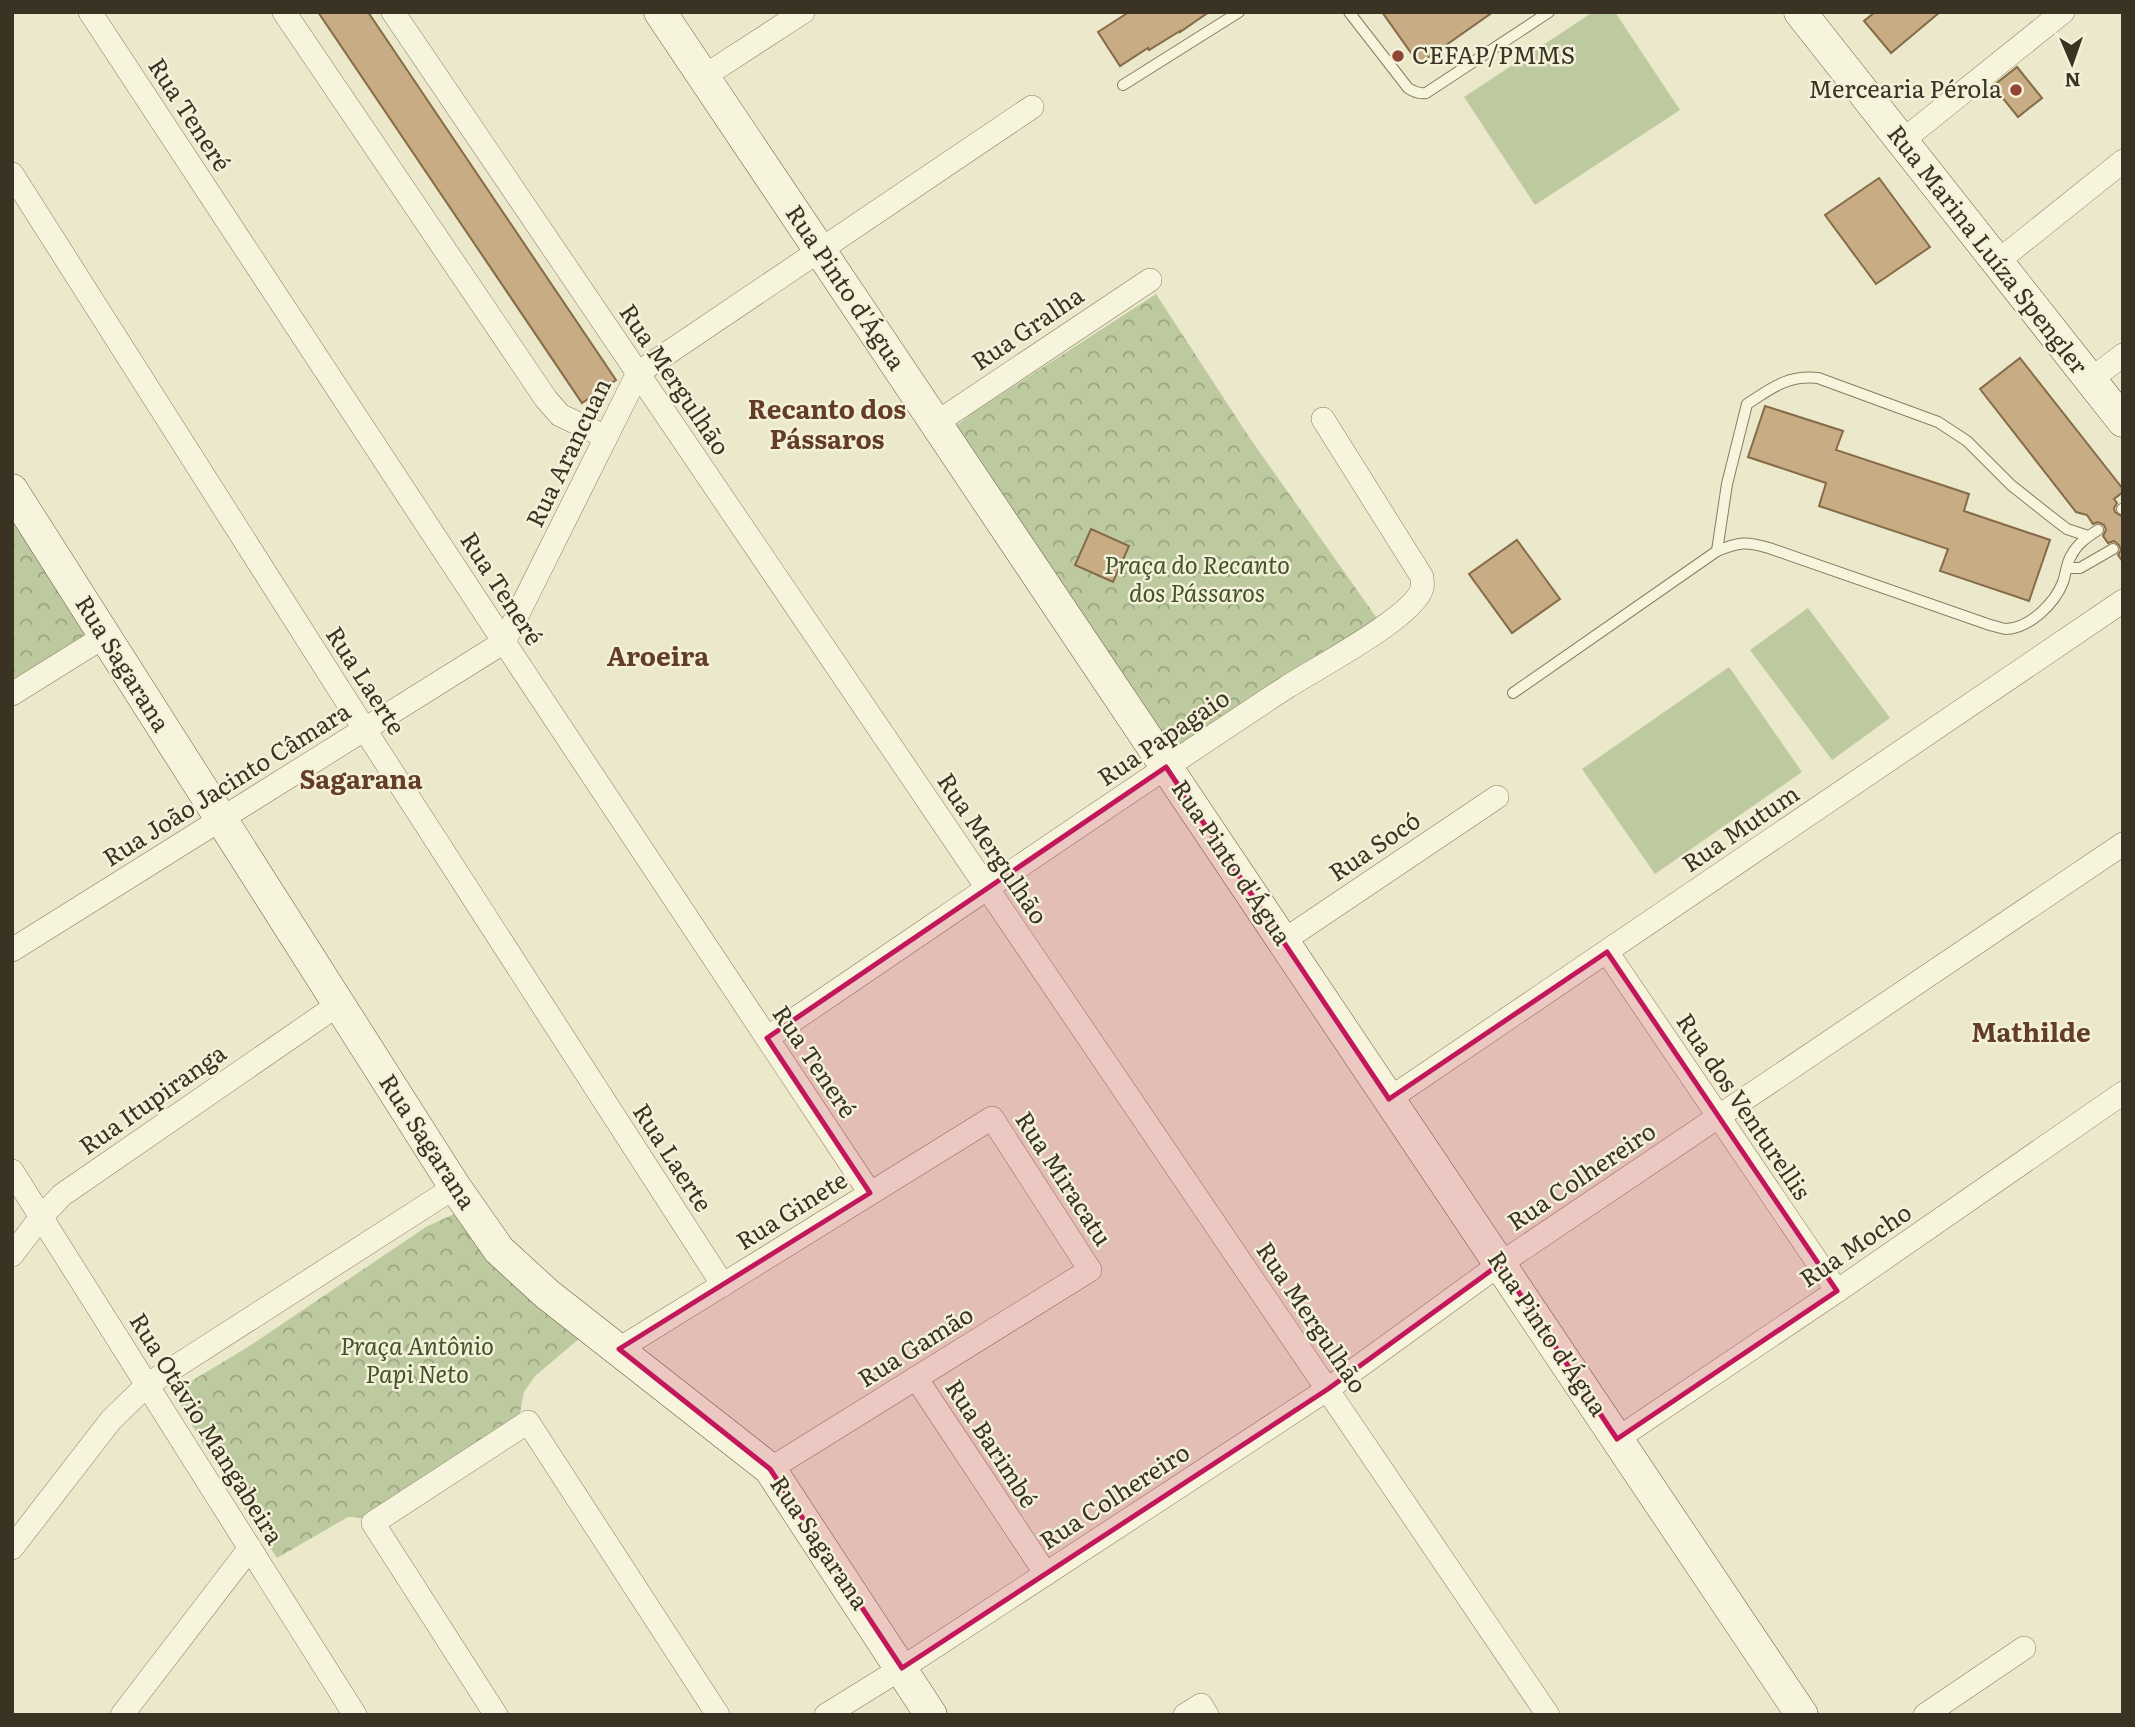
<svg xmlns="http://www.w3.org/2000/svg" width="2135" height="1727" font-family="Literata,serif">
<style>
.grass{fill:#bdca9f}
.forest{fill:url(#forest-crowns)}
.building{fill:#c7ac84;stroke:#856b47;stroke-width:2}
.lines{fill:none;stroke-linecap:round;stroke-linejoin:round}
.lane-casing{stroke:#887c60;stroke-width:12}
.street-casing{stroke:#887c60;stroke-width:24}
.secondary-casing{stroke:#6a5d43;stroke-width:33}
.lane{stroke:#f7f4de;stroke-width:10}
.street{stroke:#f7f4de;stroke-width:23}
.secondary{stroke:#f7f4de;stroke-width:32}
.marked{fill:#c2185b;fill-opacity:0.2;stroke:#c2185b;stroke-width:5;stroke-linejoin:round}
.poi-dot{fill:#924534;stroke:#f4f1da;stroke-width:2.5}
.labels{text-anchor:middle;stroke-width:5;stroke-linejoin:round;paint-order:stroke}
.poi-label{font-size:24px;fill:#3a3222;stroke:#f4f1da;text-anchor:start}
.street-label{font-size:24px;fill:#3a3222;stroke:#f4f1da}
.park-label{font-size:24px;font-style:italic;fill:#42542a;stroke:#f4f1da}
.neighbourhood-label{font-size:26px;font-weight:bold;fill:#633d25;stroke:#f4f1da}
</style>
<defs>
<pattern id="forest-crowns" width="20" height="18" patternUnits="userSpaceOnUse" patternTransform="scale(1.75)"><rect width="20" height="18" fill="#bdca9f"/><path d="M2 6a3 3 0 1 1 6 0M12 15a3 3 0 1 1 6 0" fill="none" stroke="#9ba581"/></pattern>
</defs>
<rect width="100%" height="100%" fill="#ece8cb"/>
<g class="grass">
<polygon points="1593,12 1615,12 1680,110 1535,205 1464,97"/>
<polygon points="1808,608 1890,718 1832,760 1750,650"/>
<polygon points="1729,667 1802,772 1655,874 1582,769"/>
</g>
<g class="forest">
<polygon points="1156,294 1249,437 1381,624 1166,761 953,428 974,412"/>
<polygon points="12,505 91,631 12,680"/>
<polygon points="454,1214 489,1262 580,1338 535,1376 524,1392 518,1423 370,1518 348,1517 277,1558 204,1446 173,1392 248,1347 426,1227"/>
</g>
<g class="building">
<polygon points="318,12 368,12 616,380 582,403"/>
<polygon points="1129,12 1209,12 1180,32 1180,31 1149,50 1148,48 1120,66 1098,32"/>
<polygon points="1382,12 1493,12 1419,64"/>
<polygon points="1875,12 1940,12 1891,53 1864,21"/>
<polygon points="2017,67 2042,98 2018,117 1993,86"/>
<polygon points="1879,178 1930,247 1876,284 1825,215"/>
<polygon points="2020,358 2123,489 2123,492 2114,499 2117,503 2114,508 2115,512 2123,517 2123,562 2118,555 2121,550 2119,545 2114,541 2108,543 2103,536 2106,530 2104,525 2098,522 2093,524 2087,515 2076,512 1980,389"/>
<polygon points="1765,406 1843,431 1836,450 1969,494 1964,511 2050,540 2029,601 1940,571 1948,549 1819,506 1826,483 1748,457"/>
<polygon points="1091,529 1129,546 1113,582 1075,565"/>
<polygon points="1517,540 1560,599 1512,633 1469,574"/>
</g>
<g class="lines">
<defs>
<g id="lane">
<path d="M 1349,12 L 1408,88 C 1414,92 1419,94 1426,93 L 1549,12"/>
<polyline points="1123,85 1239,12"/>
<polyline points="2122,509 2123,509"/>
<path d="M 1717,551 L 1727,484 L 1747,404 C 1772,388 1787,375 1818,378 L 1938,422 L 1967,441 L 2011,485 L 2050,516 L 2067,529 L 2088,536"/>
<polyline points="2067,568 2080,568 2113,549"/>
<path d="M 1513,693 L 1717,551 C 1739,542 1746,541 1769,548 L 1990,625 C 1995,626 2002,629 2006,629 C 2030,628 2055,603 2063,582 C 2066,574 2066,564 2071,556 C 2077,544 2087,537 2098,530"/>
</g>
<g id="street">
<polyline points="90,12 504,642 870,1193"/>
<polyline points="284,12 546,399 560,415 606,437"/>
<polyline points="393,12 1548,1715"/>
<polyline points="703,77 803,12"/>
<polyline points="1902,141 2063,12"/>
<polyline points="12,174 365,730 723,1285"/>
<polyline points="1997,262 2123,161"/>
<polyline points="2090,380 2123,355"/>
<polyline points="936,423 1150,280"/>
<polyline points="12,694 105,636"/>
<polyline points="1283,941 1497,797"/>
<polyline points="12,950 504,642 638,373 1032,107"/>
<polyline points="1607,952 1837,1291"/>
<path d="M 767,1038 C 940,921 1112,802 1287,687 C 1313,670 1416,616 1422,588 C 1423,584 1422,581 1422,577 L 1323,419"/>
<polyline points="1389,1099 2123,601"/>
<polyline points="12,1171 355,1715"/>
<polyline points="12,1255 41,1217 62,1195 339,1004"/>
<polyline points="619,1349 992,1118 1090,1270 770,1469"/>
<polyline points="916,1378 1046,1574"/>
<polyline points="1617,1439 1837,1291 2123,1093"/>
<polyline points="12,1548 111,1420 147,1385 455,1187"/>
<polyline points="122,1715 250,1548"/>
<polyline points="496,1715 373,1523 528,1422 718,1715"/>
<polyline points="826,1715 902,1668 1328,1389 1500,1264 2123,844"/>
<polyline points="1185,1715 1201,1705 1207,1715"/>
<polyline points="1925,1715 2024,1648"/>
</g>
<g id="secondary">
<polyline points="660,12 1802,1715"/>
<polyline points="1800,12 2123,421"/>
<polyline points="12,490 455,1187 499,1250 547,1294 770,1469 931,1715"/>
</g>
</defs>
<use href="#lane" class="lane-casing"/>
<use href="#street" class="street-casing"/>
<use href="#secondary" class="secondary-casing"/>
<use href="#lane" class="lane"/>
<use href="#street" class="street"/>
<use href="#secondary" class="secondary"/>
</g>
<path class="marked" d="M 1166,767 L 1389,1099 L 1607,952 L 1837,1291 L 1617,1439 L 1500,1264 L 1328,1389 L 902,1668 L 770,1469 L 619,1349 L 870,1193 L 767,1038 Z"/>
<g class="poi-dot">
<circle cx="1398" cy="56" r="7"/>
<circle cx="2016" cy="90" r="7"/>
</g>
<g class="labels">
<g class="poi-label">
<text x="1412" y="64">CEFAP/PMMS</text>
<text x="2002" y="98" text-anchor="end">Mercearia Pérola</text>
</g>
<g class="street-label">
<text transform="translate(189 115) rotate(57)" y="8">Rua Teneré</text>
<text transform="translate(1987 250) rotate(52)" y="8">Rua Marina Luíza Spengler</text>
<text transform="translate(845 288) rotate(56)" y="8">Rua Pinto d'Água</text>
<text transform="translate(1028 329) rotate(-34)" y="8">Rua Gralha</text>
<text transform="translate(674 380) rotate(56)" y="8">Rua Mergulhão</text>
<text transform="translate(569 453) rotate(-64)" y="8">Rua Arancuan</text>
<text transform="translate(501 589) rotate(57)" y="8">Rua Teneré</text>
<text transform="translate(122 664) rotate(58)" y="8">Rua Sagarana</text>
<text transform="translate(365 681) rotate(57)" y="8">Rua Laerte</text>
<text transform="translate(1164 738) rotate(-34)" y="8">Rua Papagaio</text>
<text transform="translate(227 785) rotate(-32)" y="8">Rua João Jacinto Câmara</text>
<text transform="translate(1741 829) rotate(-34)" y="8">Rua Mutum</text>
<text transform="translate(1375 847) rotate(-34)" y="8">Rua Socó</text>
<text transform="translate(992 849) rotate(56)" y="8">Rua Mergulhão</text>
<text transform="translate(1231 863) rotate(56)" y="8">Rua Pinto d'Água</text>
<text transform="translate(814 1062) rotate(56)" y="8">Rua Teneré</text>
<text transform="translate(153 1100) rotate(-35)" y="8">Rua Itupiranga</text>
<text transform="translate(1743 1107) rotate(56)" y="8">Rua dos Venturellis</text>
<text transform="translate(427 1142) rotate(57)" y="8">Rua Sagarana</text>
<text transform="translate(672 1158) rotate(57)" y="8">Rua Laerte</text>
<text transform="translate(1582 1177) rotate(-34)" y="8">Rua Colhereiro</text>
<text transform="translate(1063 1179) rotate(57)" y="8">Rua Miracatu</text>
<text transform="translate(792 1211) rotate(-32)" y="8">Rua Ginete</text>
<text transform="translate(1856 1246) rotate(-34)" y="8">Rua Mocho</text>
<text transform="translate(1311 1318) rotate(56)" y="8">Rua Mergulhão</text>
<text transform="translate(1547 1334) rotate(56)" y="8">Rua Pinto d'Água</text>
<text transform="translate(916 1347) rotate(-32)" y="8">Rua Gamão</text>
<text transform="translate(206 1429) rotate(58)" y="8">Rua Otávio Mangabeira</text>
<text transform="translate(991 1444) rotate(57)" y="8">Rua Barimbé</text>
<text transform="translate(1115 1497) rotate(-33)" y="8">Rua Colhereiro</text>
<text transform="translate(819 1543) rotate(56)" y="8">Rua Sagarana</text>
</g>
<g class="park-label">
<text x="1197" y="574">Praça do Recanto<tspan x="1197" dy="28">dos Pássaros</tspan></text>
<text x="417" y="1355">Praça Antônio<tspan x="417" dy="28">Papi Neto</tspan></text>
</g>
<g class="neighbourhood-label">
<text x="827" y="419">Recanto dos<tspan x="827" dy="30">Pássaros</tspan></text>
<text x="658" y="666">Aroeira</text>
<text x="361" y="789">Sagarana</text>
<text x="2031" y="1042">Mathilde</text>
</g>
</g>
<rect width="2135" height="1727" fill="none" stroke="#3a3222" stroke-width="28"/>
<g transform="translate(2072 63) rotate(178)" stroke="#f4f1da" stroke-width="5" paint-order="stroke">
<path d="M0-5L12 26L0 18L-12 26Z" fill="#3a3222"/>
<text y="-10" font-size="19" font-weight="bold" text-anchor="middle" fill="#3a3222">N</text>
</g>
</svg>
